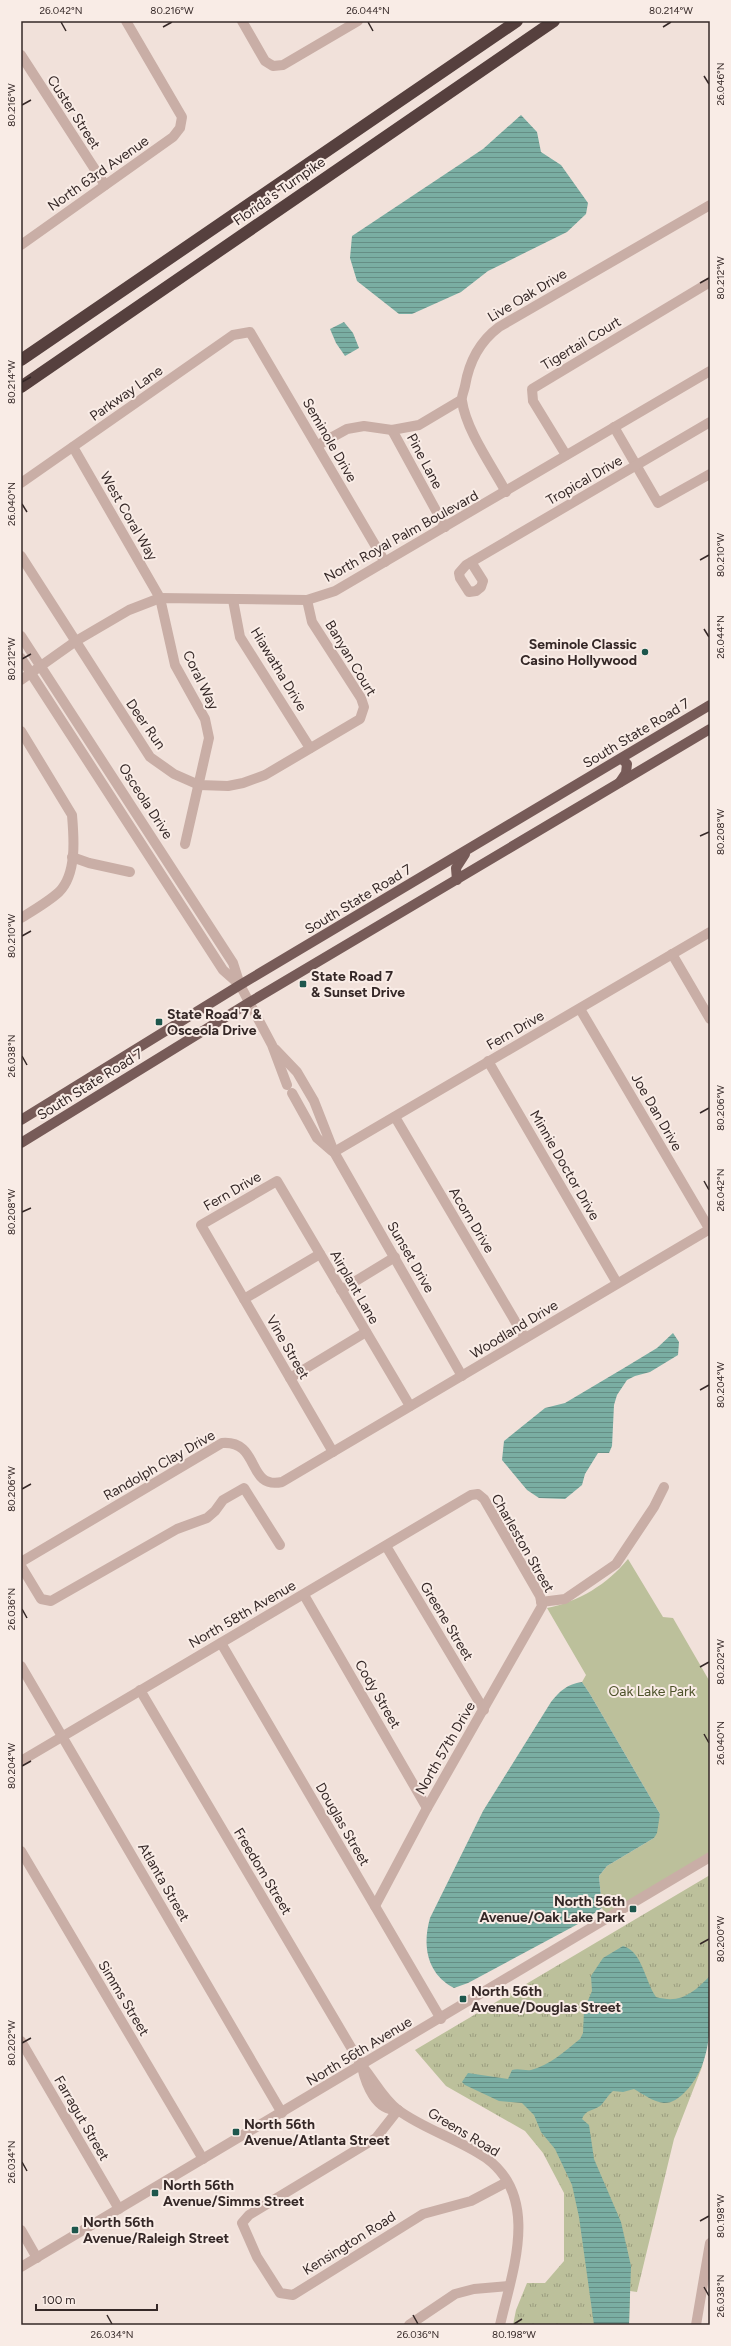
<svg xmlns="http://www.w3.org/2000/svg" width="731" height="2346" font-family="Figtree,sans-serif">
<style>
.grass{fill:url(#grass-tufts)}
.green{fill:#bcc09b}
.water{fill:url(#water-rules)}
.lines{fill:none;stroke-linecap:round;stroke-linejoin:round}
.minor{stroke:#c9aea6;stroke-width:10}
.tertiary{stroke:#c9aea6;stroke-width:10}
.primary{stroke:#775b58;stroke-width:10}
.motorway{stroke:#56403e;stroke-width:12}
.ticks{fill:none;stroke:#352827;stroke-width:1.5}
.poi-dot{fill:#1d564c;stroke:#f9ece6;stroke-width:1.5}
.labels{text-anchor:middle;stroke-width:4;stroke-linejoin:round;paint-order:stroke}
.street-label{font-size:14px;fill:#352827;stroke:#f9ece6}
.poi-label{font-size:14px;font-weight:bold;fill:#352827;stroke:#f9ece6;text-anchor:start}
.park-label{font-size:14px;fill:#4e532b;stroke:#f9ece6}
.neatline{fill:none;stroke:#352827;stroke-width:1.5}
.ticks-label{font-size:10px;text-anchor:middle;fill:#352827}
</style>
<defs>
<pattern id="grass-tufts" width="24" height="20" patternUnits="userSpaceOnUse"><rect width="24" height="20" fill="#bcc09b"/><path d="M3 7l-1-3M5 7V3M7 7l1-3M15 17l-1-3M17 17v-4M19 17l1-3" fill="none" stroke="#9a9c7e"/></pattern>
<pattern id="water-rules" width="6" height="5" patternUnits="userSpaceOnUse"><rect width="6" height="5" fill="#7aaea3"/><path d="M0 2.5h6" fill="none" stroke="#658e85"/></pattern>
</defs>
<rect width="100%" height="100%" fill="#f1e1da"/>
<polygon class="grass" points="710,1875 710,2030 702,2067 674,2139 637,2292 630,2291 629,2325 513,2325 516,2310 527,2283 545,2283 564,2261 564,2193 543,2153 525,2131 446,2086 415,2050"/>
<path class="green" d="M 628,1559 L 663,1617 L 673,1618 L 710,1682 L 710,1854 L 606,1916 L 602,1908 L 599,1876 L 607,1866 L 654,1838 L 660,1814 L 590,1694 L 582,1682 L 586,1675 L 547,1608 C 578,1602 608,1584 628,1559 Z"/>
<g class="water">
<polygon points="521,115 537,132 541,152 561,165 588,203 586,214 567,232 488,271 461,292 412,314 399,314 357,281 350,258 352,236 483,149"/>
<polygon points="344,322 353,333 359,348 345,356 336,343 330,329"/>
<polygon points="673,1333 679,1342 678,1355 650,1372 635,1376 627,1380 617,1395 614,1405 612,1446 609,1453 598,1453 585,1474 582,1485 565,1499 539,1498 527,1490 502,1460 504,1441 545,1408 565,1403 624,1368 657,1348"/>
<path d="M 582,1682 L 590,1694 L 660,1814 L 657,1833 L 654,1838 L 607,1866 L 599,1876 L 602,1908 L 578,1924 L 468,1983 L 454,1988 C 427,1974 422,1946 430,1918 L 483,1811 L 551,1702 C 560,1691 567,1684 582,1682 Z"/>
<path d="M 623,1946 C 642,1951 645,1981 656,1997 C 681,2004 693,1993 710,1976 C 710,2015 715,2062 685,2092 C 679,2098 673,2103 664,2103 C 653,2102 643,2094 634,2089 L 623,2092 L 613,2091 C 607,2096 604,2103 600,2106 C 593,2111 586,2109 582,2119 L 589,2125 L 594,2159 L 621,2222 L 631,2266 L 629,2325 L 594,2325 L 579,2217 L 572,2185 L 555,2149 L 541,2132 L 534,2115 L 522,2103 L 499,2101 L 465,2085 L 462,2082 L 468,2073 L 508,2079 L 512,2070 C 519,2068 525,2071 531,2070 C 550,2065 565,2051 580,2039 L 583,2033 L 584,2010 L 592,1991 L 591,1976 L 603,1958 Z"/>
</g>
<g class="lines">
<g class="minor">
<polyline points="242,21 265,61 273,66 283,65 358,21"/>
<polyline points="21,55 105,185"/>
<polyline points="21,245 173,137 180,128 182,117 126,21"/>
<polyline points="614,427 658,503 710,474"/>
<polyline points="392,430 445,527"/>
<polyline points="318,445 347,429 364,426 392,430 419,425 461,400"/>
<polyline points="73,447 160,598 175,665 205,719 209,738 185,844"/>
<polyline points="566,455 533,401 532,389 710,282"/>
<polyline points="21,483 233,335 250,332 385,562"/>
<path d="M 506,492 C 492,466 466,430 462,401 C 461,397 464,391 465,386 C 469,362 479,342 499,327 L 710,205"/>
<polyline points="21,556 150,757 174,774 199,785 228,786 243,783 265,775 360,719 364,707 361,698 312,622 307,600"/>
<polyline points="471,562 483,581 481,587 476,591 469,592 460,578 459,573 466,565 710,422"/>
<polyline points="233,600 240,637 310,748"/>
<polyline points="21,636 233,963 240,985 272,1045 287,1085"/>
<polyline points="21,658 223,970 240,985"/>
<polyline points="21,680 76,641 129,610 160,598 307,600 335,591 710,371"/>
<path d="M 21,731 L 72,815 C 74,838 77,874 59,892 C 48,902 34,910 21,918"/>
<polyline points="72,857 89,863 130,872"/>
<polyline points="672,954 710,1019"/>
<polyline points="580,1009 710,1230"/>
<polyline points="275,1049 297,1072 314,1101 334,1152 462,1376"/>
<polyline points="488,1061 617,1283"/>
<polyline points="292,1093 317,1138 332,1151"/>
<polyline points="395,1117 525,1338"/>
<polyline points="334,1152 710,932"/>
<polyline points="341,1290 395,1257"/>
<polyline points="244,1299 320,1254"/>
<polyline points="290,1378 366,1332"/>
<polyline points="333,1452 201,1225 277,1181 410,1406"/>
<polyline points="386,1546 484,1710"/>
<path d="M 21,1562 L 222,1443 C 261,1440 246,1490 282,1482 L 710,1229"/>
<polyline points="21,1566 41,1599 51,1601 177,1529 207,1518 215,1511 223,1500 244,1488 280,1545"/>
<polyline points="304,1595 427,1808"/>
<polyline points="541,1602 565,1599 616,1564 654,1507 664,1487"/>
<polyline points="221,1643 441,2019"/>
<polyline points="21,1666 282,2113"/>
<path d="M 140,1690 L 362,2066 C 374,2080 383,2099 398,2110 C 425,2130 459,2139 486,2158 C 541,2198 512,2272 500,2325"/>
<polyline points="21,1761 471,1495 478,1494 484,1499 540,1596 542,1606 427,1808 375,1906"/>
<polyline points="21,1851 203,2159"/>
<polyline points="21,2041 119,2209"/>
<path d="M 362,2067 C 366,2085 376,2111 398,2110"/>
<polyline points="398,2110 376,2138 249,2215 242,2223 257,2257 280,2293 293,2295 423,2214 471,2201 507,2182"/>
<polyline points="21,2230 37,2258"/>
<polyline points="409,2325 455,2294 474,2289 509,2286"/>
<polyline points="696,2325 710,2243"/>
</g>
<polyline class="tertiary" points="21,2267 710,1857"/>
<g class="primary">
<polyline points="620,782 626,773 627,764 622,759"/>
<polyline points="457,880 456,868 465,854"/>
<polyline points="21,1120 240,985 710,705"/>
<polyline points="21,1143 250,1002 710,729"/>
</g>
<g class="motorway">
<polyline points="21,360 517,21"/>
<polyline points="21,387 554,21"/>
</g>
</g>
<path class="ticks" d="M 61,22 L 66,31M 368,22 L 373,31M 163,27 L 172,22M 663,27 L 671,22M 704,76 L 709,84M 22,105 L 31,100M 700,283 L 709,278M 22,382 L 31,377M 22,504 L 27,512M 700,560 L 709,555M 704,629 L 709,637M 22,659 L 31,654M 700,836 L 709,832M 22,936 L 31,931M 22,1056 L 27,1065M 700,1113 L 709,1108M 704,1181 L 709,1190M 22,1212 L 31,1208M 700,1390 L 709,1385M 22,1489 L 31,1484M 22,1609 L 27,1618M 700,1667 L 709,1662M 704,1734 L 709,1743M 22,1766 L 31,1761M 700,1944 L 709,1939M 22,2043 L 31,2038M 22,2162 L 27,2171M 700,2221 L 709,2216M 704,2287 L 709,2296M 107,2315 L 112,2324M 413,2315 L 418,2324M 514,2324 L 522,2319"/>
<g class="poi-dot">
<circle cx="645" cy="652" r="4"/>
<rect x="299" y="980" width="8" height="8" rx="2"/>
<rect x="155" y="1018" width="8" height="8" rx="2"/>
<rect x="629" y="1905" width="8" height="8" rx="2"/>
<rect x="459" y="1995" width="8" height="8" rx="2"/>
<rect x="232" y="2128" width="8" height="8" rx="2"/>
<rect x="151" y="2189" width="8" height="8" rx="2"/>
<rect x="71" y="2226" width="8" height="8" rx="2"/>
</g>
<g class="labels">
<g class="street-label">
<text transform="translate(74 112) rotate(57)" y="5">Custer Street</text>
<text transform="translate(98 173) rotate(-35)" y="5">North 63rd Avenue</text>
<text transform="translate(279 191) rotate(-35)" y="5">Florida's Turnpike</text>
<text transform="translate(527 295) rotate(-31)" y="5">Live Oak Drive</text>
<text transform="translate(581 343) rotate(-31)" y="5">Tigertail Court</text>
<text transform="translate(126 393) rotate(-35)" y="5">Parkway Lane</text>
<text transform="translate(330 440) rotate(60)" y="5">Seminole Drive</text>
<text transform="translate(425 461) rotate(62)" y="5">Pine Lane</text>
<text transform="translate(584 480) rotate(-30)" y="5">Tropical Drive</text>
<text transform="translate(129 516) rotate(60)" y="5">West Coral Way</text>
<text transform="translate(401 536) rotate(-29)" y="5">North Royal Palm Boulevard</text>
<text transform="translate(351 658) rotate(59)" y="5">Banyan Court</text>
<text transform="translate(279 669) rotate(59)" y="5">Hiawatha Drive</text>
<text transform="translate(201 680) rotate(64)" y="5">Coral Way</text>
<text transform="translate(146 724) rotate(55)" y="5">Deer Run</text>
<text transform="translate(636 733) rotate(-31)" y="5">South State Road 7</text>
<text transform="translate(146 801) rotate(57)" y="5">Osceola Drive</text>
<text transform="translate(358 899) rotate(-31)" y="5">South State Road 7</text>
<text transform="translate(515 1030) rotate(-30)" y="5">Fern Drive</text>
<text transform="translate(90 1084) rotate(-32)" y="5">South State Road 7</text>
<text transform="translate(657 1112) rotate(60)" y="5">Joe Dan Drive</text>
<text transform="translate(565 1165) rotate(60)" y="5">Minnie Doctor Drive</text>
<text transform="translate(232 1191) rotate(-30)" y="5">Fern Drive</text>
<text transform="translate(472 1220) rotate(59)" y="5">Acorn Drive</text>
<text transform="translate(411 1257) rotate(60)" y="5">Sunset Drive</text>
<text transform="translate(355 1287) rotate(60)" y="5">Airplant Lane</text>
<text transform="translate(514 1329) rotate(-31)" y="5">Woodland Drive</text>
<text transform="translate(288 1347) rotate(60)" y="5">Vine Street</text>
<text transform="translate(159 1465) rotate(-30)" y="5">Randolph Clay Drive</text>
<text transform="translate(523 1543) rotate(60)" y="5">Charleston Street</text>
<text transform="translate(242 1614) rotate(-30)" y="5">North 58th Avenue</text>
<text transform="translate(447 1621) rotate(59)" y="5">Greene Street</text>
<text transform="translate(378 1694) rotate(60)" y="5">Cody Street</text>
<text transform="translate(445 1748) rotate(-60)" y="5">North 57th Drive</text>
<text transform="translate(343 1824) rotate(60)" y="5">Douglas Street</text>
<text transform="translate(263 1871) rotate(59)" y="5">Freedom Street</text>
<text transform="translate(164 1882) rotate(60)" y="5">Atlanta Street</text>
<text transform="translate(124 1998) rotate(59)" y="5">Simms Street</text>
<text transform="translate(359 2051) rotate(-31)" y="5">North 56th Avenue</text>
<text transform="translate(82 2118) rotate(60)" y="5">Farragut Street</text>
<text transform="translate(464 2132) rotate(31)" y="5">Greens Road</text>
<text transform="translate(349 2243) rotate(-32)" y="5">Kensington Road</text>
</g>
<g class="poi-label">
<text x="637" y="649" text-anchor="end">Seminole Classic<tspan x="637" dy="16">Casino Hollywood</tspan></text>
<text x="311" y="981">State Road 7<tspan x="311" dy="16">&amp; Sunset Drive</tspan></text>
<text x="167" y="1019">State Road 7 &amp;<tspan x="167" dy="16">Osceola Drive</tspan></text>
<text x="625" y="1906" text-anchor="end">North 56th<tspan x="625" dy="16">Avenue/Oak Lake Park</tspan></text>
<text x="471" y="1996">North 56th<tspan x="471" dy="16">Avenue/Douglas Street</tspan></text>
<text x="244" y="2129">North 56th<tspan x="244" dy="16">Avenue/Atlanta Street</tspan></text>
<text x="163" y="2190">North 56th<tspan x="163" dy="16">Avenue/Simms Street</tspan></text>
<text x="83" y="2227">North 56th<tspan x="83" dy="16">Avenue/Raleigh Street</tspan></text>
</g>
<g class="park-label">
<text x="652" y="1696">Oak Lake Park</text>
</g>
</g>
<rect width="731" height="2346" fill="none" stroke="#f9ece6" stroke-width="44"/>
<path d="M36 2304v6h121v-6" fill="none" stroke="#352827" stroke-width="2"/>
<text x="42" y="2304" font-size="12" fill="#352827" stroke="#f9ece6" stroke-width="3" paint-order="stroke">100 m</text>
<rect x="22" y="22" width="687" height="2302" class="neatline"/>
<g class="ticks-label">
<text x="61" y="14">26.042°N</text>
<text x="172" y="14">80.216°W</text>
<text x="368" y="14">26.044°N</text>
<text x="671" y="14">80.214°W</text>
<text transform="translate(720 84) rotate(-90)" y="4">26.046°N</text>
<text transform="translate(11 105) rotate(-90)" y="4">80.216°W</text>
<text transform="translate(720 278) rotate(-90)" y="4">80.212°W</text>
<text transform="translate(11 382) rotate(-90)" y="4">80.214°W</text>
<text transform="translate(11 504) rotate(-90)" y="4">26.040°N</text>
<text transform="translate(720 555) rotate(-90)" y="4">80.210°W</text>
<text transform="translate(720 637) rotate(-90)" y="4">26.044°N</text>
<text transform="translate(11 659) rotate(-90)" y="4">80.212°W</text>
<text transform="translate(720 832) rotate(-90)" y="4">80.208°W</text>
<text transform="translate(11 936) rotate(-90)" y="4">80.210°W</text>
<text transform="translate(11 1056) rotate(-90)" y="4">26.038°N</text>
<text transform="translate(720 1108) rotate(-90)" y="4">80.206°W</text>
<text transform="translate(720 1190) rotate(-90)" y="4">26.042°N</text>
<text transform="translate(11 1212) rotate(-90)" y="4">80.208°W</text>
<text transform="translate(720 1385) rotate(-90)" y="4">80.204°W</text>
<text transform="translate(11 1489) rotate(-90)" y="4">80.206°W</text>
<text transform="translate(11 1609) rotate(-90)" y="4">26.036°N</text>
<text transform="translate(720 1662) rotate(-90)" y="4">80.202°W</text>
<text transform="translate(720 1743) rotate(-90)" y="4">26.040°N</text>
<text transform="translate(11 1766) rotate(-90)" y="4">80.204°W</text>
<text transform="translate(720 1939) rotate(-90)" y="4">80.200°W</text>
<text transform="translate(11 2043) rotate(-90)" y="4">80.202°W</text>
<text transform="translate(11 2162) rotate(-90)" y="4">26.034°N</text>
<text transform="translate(720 2216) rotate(-90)" y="4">80.198°W</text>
<text transform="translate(720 2296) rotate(-90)" y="4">26.038°N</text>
<text x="112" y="2338">26.034°N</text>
<text x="418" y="2338">26.036°N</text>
<text x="514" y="2338">80.198°W</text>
</g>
</svg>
